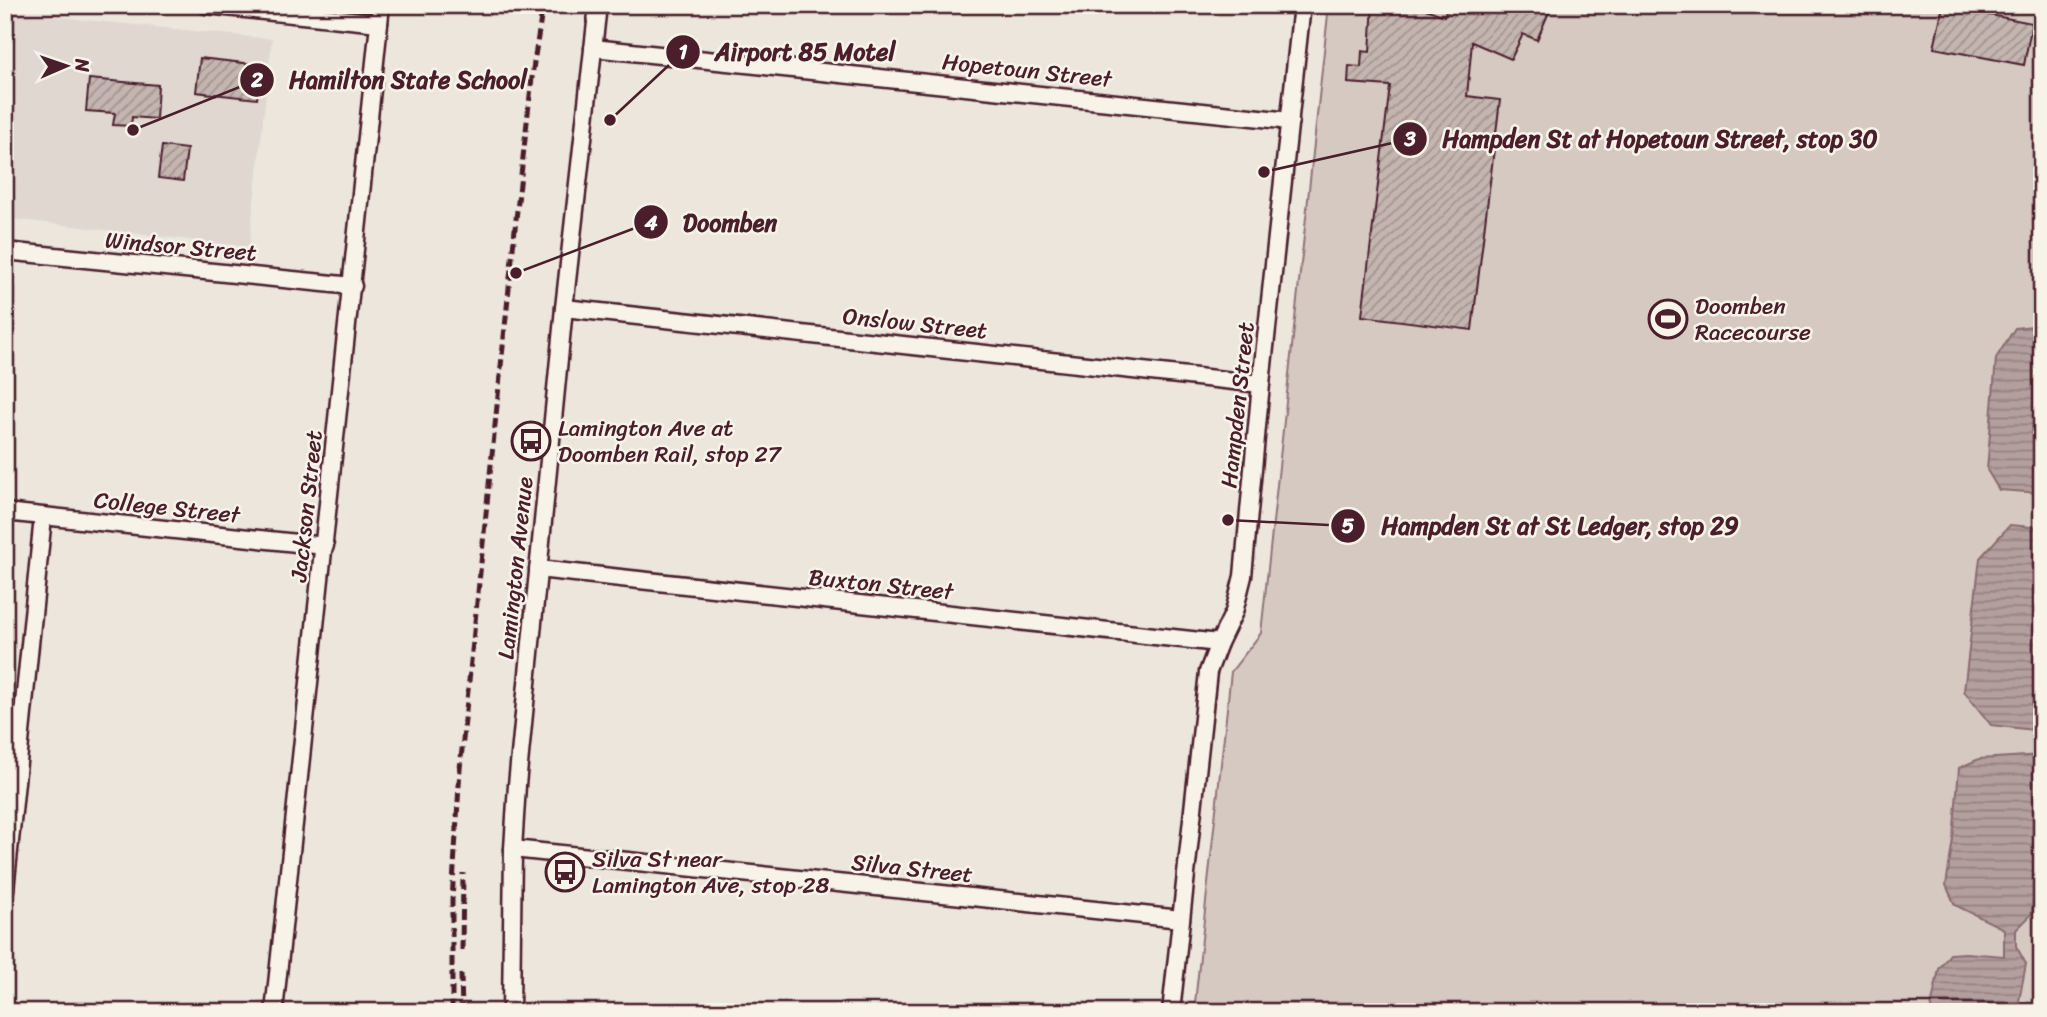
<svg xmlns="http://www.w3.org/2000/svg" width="2047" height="1017" font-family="Sriracha,sans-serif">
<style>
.built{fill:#e0d7d0}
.industrial{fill:url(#industrial-grid)}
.pitch{fill:#d5c9c2;stroke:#907476;stroke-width:2}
.water{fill:url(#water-rules);stroke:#896c6f;stroke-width:2}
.building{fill:url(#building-hatch);stroke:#4a1f2b;stroke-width:2}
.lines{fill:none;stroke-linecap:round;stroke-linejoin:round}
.street-casing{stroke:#4a1f2b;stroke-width:21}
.street{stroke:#f7f3e8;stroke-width:16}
.rail{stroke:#4a1f2b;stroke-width:5;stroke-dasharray:10 5;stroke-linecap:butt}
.labels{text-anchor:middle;stroke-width:5;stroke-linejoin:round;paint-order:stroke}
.street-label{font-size:23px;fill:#4a1f2b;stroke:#f7f3e8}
.poi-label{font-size:23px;fill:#4a1f2b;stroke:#f7f3e8;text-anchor:start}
.leader{fill:none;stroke:#4a1f2b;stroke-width:2.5}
.callout-dot{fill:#4a1f2b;stroke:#f7f3e8;stroke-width:2.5}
.mark-label{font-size:21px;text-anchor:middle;font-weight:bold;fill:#fff}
.callout-label{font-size:24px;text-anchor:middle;font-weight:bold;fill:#4a1f2b;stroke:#f7f3e8;stroke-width:5;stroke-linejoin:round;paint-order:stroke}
</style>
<defs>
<pattern id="industrial-grid" width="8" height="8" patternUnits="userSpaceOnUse" patternTransform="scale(1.75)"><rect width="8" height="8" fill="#e0d7d0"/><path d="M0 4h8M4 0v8" fill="none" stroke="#c2b8b3"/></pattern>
<pattern id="water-rules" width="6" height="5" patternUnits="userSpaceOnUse" patternTransform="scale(1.75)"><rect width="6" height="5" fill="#b39f9d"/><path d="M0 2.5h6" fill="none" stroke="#948180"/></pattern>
<pattern id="building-hatch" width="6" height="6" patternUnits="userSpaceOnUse" patternTransform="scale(1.75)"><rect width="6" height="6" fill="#c4b5b0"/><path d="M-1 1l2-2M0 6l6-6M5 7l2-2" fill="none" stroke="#a1938f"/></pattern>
</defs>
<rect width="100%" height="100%" fill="#ece6dd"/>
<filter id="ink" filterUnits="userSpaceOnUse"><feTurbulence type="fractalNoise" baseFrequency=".0143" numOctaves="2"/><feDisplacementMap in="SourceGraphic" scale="14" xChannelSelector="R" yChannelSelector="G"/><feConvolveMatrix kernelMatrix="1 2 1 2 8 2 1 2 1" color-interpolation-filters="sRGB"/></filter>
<g filter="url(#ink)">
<polygon class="built" points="9,12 272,39 249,247 5,218 5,43"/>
<polygon class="industrial" points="5,547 15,548 5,640"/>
<polygon class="pitch" points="1329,5 2042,5 2042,1012 1194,1012 1231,672 1261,633"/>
<g class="water">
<polygon points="2042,325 2042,493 1999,490 1987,470 1996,358 2015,328"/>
<polygon points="2010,525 2042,528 2042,731 1991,725 1964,691 1980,558"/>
<polygon points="2042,755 2042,859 2031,915 2016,930 2016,946 2026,964 2017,1012 1930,1012 1939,969 1950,954 1966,953 2004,956 2004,929 1955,905 1946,885 1953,839 1959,768 1979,759"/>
</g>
<g class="building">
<polygon points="1373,5 1416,5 1444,16 1448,5 1552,5 1537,40 1523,34 1511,59 1472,42 1467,96 1500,100 1472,330 1362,316 1390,86 1348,83 1349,66 1361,67 1362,51 1370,52"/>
<polygon points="1943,6 2032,23 2024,65 1934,48"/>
<polygon points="200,58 261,65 257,99 196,92"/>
<polygon points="89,79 158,85 156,119 132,117 131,126 113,125 115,113 86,111"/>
<polygon points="162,146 187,149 183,181 158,178"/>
</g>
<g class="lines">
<defs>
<g id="street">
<polyline points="206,5 379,23"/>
<polyline points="593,48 1290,121"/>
<polyline points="5,251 353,286"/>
<polyline points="564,308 1261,384"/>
<polyline points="5,512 325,546"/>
<polyline points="538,569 1219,643"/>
<polyline points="513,849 1181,919"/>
<polyline points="5,890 43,517"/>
<polyline points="274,1012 381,5"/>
<polyline points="511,1012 513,849 517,785 564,308 598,5"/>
<polyline points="1171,1012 1208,672 1219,643 1234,612 1243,576 1261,384 1302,5"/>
</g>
</defs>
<use href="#street" class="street-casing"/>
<use href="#street" class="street"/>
<g class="rail">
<polyline points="462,950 463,873"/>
<polyline points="461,974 462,1012"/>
<polyline points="452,1012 452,900 460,769 516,219 533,69 543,5"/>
</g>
</g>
</g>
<defs>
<symbol id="stadium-ring" viewBox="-11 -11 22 22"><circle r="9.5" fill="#f7f3e8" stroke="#4a1f2b" stroke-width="1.5"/><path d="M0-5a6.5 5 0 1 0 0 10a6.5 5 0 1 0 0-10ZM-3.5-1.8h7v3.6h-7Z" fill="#4a1f2b"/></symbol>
<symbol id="bus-ring" viewBox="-11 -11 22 22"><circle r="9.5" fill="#f7f3e8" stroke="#4a1f2b" stroke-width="1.5"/><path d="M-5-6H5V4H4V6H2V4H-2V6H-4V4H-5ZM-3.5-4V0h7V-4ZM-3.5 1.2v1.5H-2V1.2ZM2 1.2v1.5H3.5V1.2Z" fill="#4a1f2b"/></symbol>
</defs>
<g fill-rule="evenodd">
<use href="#stadium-ring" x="1646" y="297" width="44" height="44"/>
<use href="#bus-ring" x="509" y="419" width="44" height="44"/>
<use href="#bus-ring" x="543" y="850" width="44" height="44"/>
</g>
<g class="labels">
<g class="street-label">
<text transform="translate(1027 70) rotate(6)" y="8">Hopetoun Street</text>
<text transform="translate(181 246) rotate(5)" y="8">Windsor Street</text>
<text transform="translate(915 323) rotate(6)" y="8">Onslow Street</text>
<text transform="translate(1237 405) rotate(-84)" y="8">Hampden Street</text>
<text transform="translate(306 506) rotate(-84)" y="8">Jackson Street</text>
<text transform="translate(167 507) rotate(6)" y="8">College Street</text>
<text transform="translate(515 568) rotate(-84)" y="8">Lamington Avenue</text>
<text transform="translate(881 584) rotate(6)" y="8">Buxton Street</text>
<text transform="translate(912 868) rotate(6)" y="8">Silva Street</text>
</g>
<g class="poi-label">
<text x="1695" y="314">Doomben<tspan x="1695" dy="26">Racecourse</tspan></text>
<text x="558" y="436">Lamington Ave at<tspan x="558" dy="26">Doomben Rail, stop 27</tspan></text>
<text x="592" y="867">Silva St near<tspan x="592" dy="26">Lamington Ave, stop 28</tspan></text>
</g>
</g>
<path class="leader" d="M610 120L683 52M133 130L257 80M1264 172L1410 139M516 273L651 222M1228 520L1348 526"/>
<g class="callout-dot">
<circle cx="610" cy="120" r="7"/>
<circle cx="133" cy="130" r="7"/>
<circle cx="1264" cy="172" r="7"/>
<circle cx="516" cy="273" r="7"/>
<circle cx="1228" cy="520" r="7"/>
<circle cx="683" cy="52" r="18"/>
<circle cx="257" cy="80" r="18"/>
<circle cx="1410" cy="139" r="18"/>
<circle cx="651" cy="222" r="18"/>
<circle cx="1348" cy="526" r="18"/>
</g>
<g class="mark-label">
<text x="683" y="59">1</text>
<text x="257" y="87">2</text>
<text x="1410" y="146">3</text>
<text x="651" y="230">4</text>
<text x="1348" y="533">5</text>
</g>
<g class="callout-label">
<text x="805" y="60">Airport 85 Motel</text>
<text x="408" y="88">Hamilton State School</text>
<text x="1660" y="147">Hampden St at Hopetoun Street, stop 30</text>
<text x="730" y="231">Doomben</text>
<text x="1560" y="534">Hampden St at St Ledger, stop 29</text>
</g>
<rect width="2047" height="1017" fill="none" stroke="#f7f3e8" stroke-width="28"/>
<rect x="14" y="14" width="2019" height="989" fill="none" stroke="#4a1f2b" stroke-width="2.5" filter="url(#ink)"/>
<g transform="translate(66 66) rotate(88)" stroke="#f7f3e8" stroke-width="5" paint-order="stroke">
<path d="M0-5L12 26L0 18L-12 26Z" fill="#4a1f2b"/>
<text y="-10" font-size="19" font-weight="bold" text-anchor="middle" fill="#4a1f2b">N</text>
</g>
</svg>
